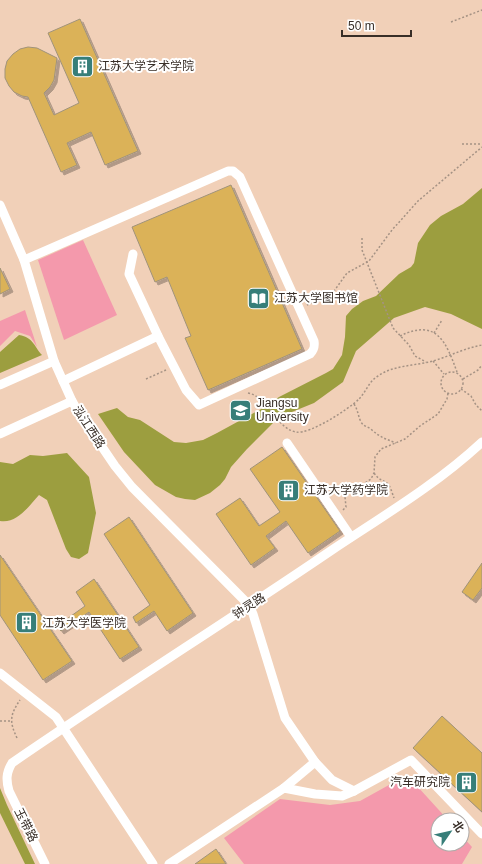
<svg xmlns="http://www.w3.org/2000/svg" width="482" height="864" font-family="Arial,'Noto Sans SC',sans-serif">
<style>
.built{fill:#f1d0b8;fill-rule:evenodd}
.green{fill:#f499ac}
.water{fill:#9c9e3f}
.building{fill:#dbb259;stroke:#a0937a;filter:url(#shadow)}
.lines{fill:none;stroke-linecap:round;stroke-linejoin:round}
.path{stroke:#a59284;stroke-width:1.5;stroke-dasharray:2 2;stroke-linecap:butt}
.minor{stroke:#fff;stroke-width:9}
.labels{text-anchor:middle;stroke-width:4;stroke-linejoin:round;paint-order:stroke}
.poi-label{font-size:12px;fill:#382e27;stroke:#fff;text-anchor:start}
.street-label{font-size:12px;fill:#382e27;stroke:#fff}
</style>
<defs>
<filter id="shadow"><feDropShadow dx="3" dy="3" stdDeviation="0" flood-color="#0004"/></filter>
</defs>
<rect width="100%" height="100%" fill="#f7dcc9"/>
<path class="built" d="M 0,0 L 482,0 L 482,864 L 0,864 ZM 438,820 L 462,820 L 462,844 L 438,844 Z"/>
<g class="green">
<polygon points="83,240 117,315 64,340 38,260"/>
<polygon points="25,310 37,347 30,336 15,331 0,346 0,321"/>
<polygon points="407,775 448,820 438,820 438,844 462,844 462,836 472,847 462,864 244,864 224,838 280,799 330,805 360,801"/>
</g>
<g class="water">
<polygon points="482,188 482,329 451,314 425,307 394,318 356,351 343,382 314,403 282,416 275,421 247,449 231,467 225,479 220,485 210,493 195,500 185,499 176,497 155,485 124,452 98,414 117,408 128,417 140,420 174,442 186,443 203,440 217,433 263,408 279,397 326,373 333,369 342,355 345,337 346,316 352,309 363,301 376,296 399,274 411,267 414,263 418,243 430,225 441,216 463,204"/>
<path d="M 19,335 C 34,338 33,345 42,355 L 0,373 L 0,352 Z"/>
<path d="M 67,453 L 89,477 L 96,513 L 88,553 L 79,559 L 71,557 L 66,549 L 47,500 L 39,495 C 29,506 17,524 0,521 L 0,462 L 13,464 L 30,455 L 43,456 Z"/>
<polygon points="0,788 7,805 35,864 25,864 0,813"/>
</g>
<g class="building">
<polygon points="80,19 138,151 105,165 91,132 67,143 77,165 61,172 28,97 22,96 14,92 9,86 5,78 5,69 7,61 13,54 20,49 28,47 37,48 57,58 54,80 50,87 44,93 54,115 79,103 48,33"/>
<polygon points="231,185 302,349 208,390 185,338 191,336 167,277 155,282 132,227"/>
<polygon points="0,268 10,289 0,294"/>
<polygon points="282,447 340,531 308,553 286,521 266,536 275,548 251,565 216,514 240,498 259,526 280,512 250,469"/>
<polygon points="129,517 193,613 167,631 154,611 136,623 133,617 150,605 104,534"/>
<polygon points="0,555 72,661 43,680 0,615"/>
<polygon points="482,563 482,588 473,600 462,592"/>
<polygon points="94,579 139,647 120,659 89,612 61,631 57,626 85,606 76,592"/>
<polygon points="442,716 482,753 482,812 413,748"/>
<polygon points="216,849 226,864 195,864"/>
</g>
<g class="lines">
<g class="path">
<polyline points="451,22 482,10"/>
<polyline points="462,144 482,144"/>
<polyline points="362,238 362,250 393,328 409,345 415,356 426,362"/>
<polyline points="307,305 315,301 323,301 329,298 347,273 369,261 392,230 418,201 482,147"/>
<polyline points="434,333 442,320"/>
<path d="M 400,336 C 437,318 446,342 457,372"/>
<polyline points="433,361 444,374"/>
<circle cx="452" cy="383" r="11"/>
<polyline points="146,379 166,370"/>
<polyline points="463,379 478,370 482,365"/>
<polyline points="461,389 471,396 476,405 482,411"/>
<path d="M 248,393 C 271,398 275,428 296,432 C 309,435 349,409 359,399 C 366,392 369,381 378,376 C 393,365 415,366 433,361 C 450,356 465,348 482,345"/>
<path d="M 354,404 C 358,410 358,416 361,422 C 364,427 367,426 371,429 C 379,437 386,439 396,443"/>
<path d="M 374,473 C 379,480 381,479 387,483 C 391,487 392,493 394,498"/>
<polyline points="343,510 346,507 345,497 347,493 356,489 371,479 374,473 375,457 381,449 405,439 420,426 438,414 447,399 448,393"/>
<polyline points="0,721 11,721"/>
<path d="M 17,738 C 9,721 10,715 20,700"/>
</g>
<g class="minor">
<polyline points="0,205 24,260 54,361 72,401 79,413 115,466 132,487 249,605 253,614 285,718 315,762 332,780 354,791 411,760 482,834"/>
<path d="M 24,260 L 228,171 L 233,171 L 240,177 L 314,341 C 315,347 314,350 310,354 L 199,405 L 186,390 L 158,336 L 129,274 L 133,254"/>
<polyline points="63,381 158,336"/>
<polyline points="0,385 54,361"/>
<polyline points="0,434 72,401"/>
<polyline points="287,443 351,537"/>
<polyline points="0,673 56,717 153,864"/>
<polyline points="284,788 315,762"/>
<path d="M 45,864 L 9,791 C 6,780 6,773 12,763 C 118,690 226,622 332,550 C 383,516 437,484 482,442"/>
<polyline points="169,864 284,788 315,794 342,796 354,791"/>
</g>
</g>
<defs>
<symbol id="building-square" viewBox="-11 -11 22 22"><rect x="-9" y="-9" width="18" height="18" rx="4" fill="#377e79" stroke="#fff"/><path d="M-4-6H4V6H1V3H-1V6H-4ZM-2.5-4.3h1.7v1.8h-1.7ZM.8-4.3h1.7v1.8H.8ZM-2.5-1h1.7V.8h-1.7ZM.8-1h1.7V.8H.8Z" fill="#fff"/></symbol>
<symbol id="library-square" viewBox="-11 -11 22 22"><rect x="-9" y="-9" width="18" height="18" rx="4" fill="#377e79" stroke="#fff"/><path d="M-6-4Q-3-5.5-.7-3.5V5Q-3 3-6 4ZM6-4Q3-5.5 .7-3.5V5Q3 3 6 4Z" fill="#fff"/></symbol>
<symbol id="university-square" viewBox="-11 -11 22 22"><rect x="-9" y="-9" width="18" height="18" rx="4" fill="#377e79" stroke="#fff"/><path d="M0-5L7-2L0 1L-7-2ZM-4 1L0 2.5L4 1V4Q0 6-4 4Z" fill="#fff"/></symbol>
</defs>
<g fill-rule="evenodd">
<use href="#building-square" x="70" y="54" width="25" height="25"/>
<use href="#library-square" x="246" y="286" width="25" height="25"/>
<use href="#university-square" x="228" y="398" width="25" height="25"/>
<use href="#building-square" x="276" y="478" width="25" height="25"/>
<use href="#building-square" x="14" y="610" width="25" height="25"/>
<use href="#building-square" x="454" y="770" width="25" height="25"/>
</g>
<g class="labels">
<g class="poi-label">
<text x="98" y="70">江苏大学艺术学院</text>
<text x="274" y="302">江苏大学图书馆</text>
<text x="256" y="407">Jiangsu<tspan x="256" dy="14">University</tspan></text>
<text x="304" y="494">江苏大学药学院</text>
<text x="42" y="627">江苏大学医学院</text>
<text x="450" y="786" text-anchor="end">汽车研究院</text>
</g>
<g class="street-label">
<text transform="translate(89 427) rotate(57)" y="4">泓江西路</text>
<text transform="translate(249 606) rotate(-33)" y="4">钟灵路</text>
<text transform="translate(26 825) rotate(63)" y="4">玉带路</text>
</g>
</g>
<g transform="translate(450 832) rotate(56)"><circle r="19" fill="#ffffff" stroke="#afaba9"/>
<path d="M0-3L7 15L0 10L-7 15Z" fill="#377e79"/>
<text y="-6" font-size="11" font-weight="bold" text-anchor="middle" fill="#382e27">北</text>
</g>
<path d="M342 30v6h69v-6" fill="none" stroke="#382e27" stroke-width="2"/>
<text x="348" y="30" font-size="12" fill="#382e27" stroke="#ffffff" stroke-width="3" paint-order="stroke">50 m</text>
</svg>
